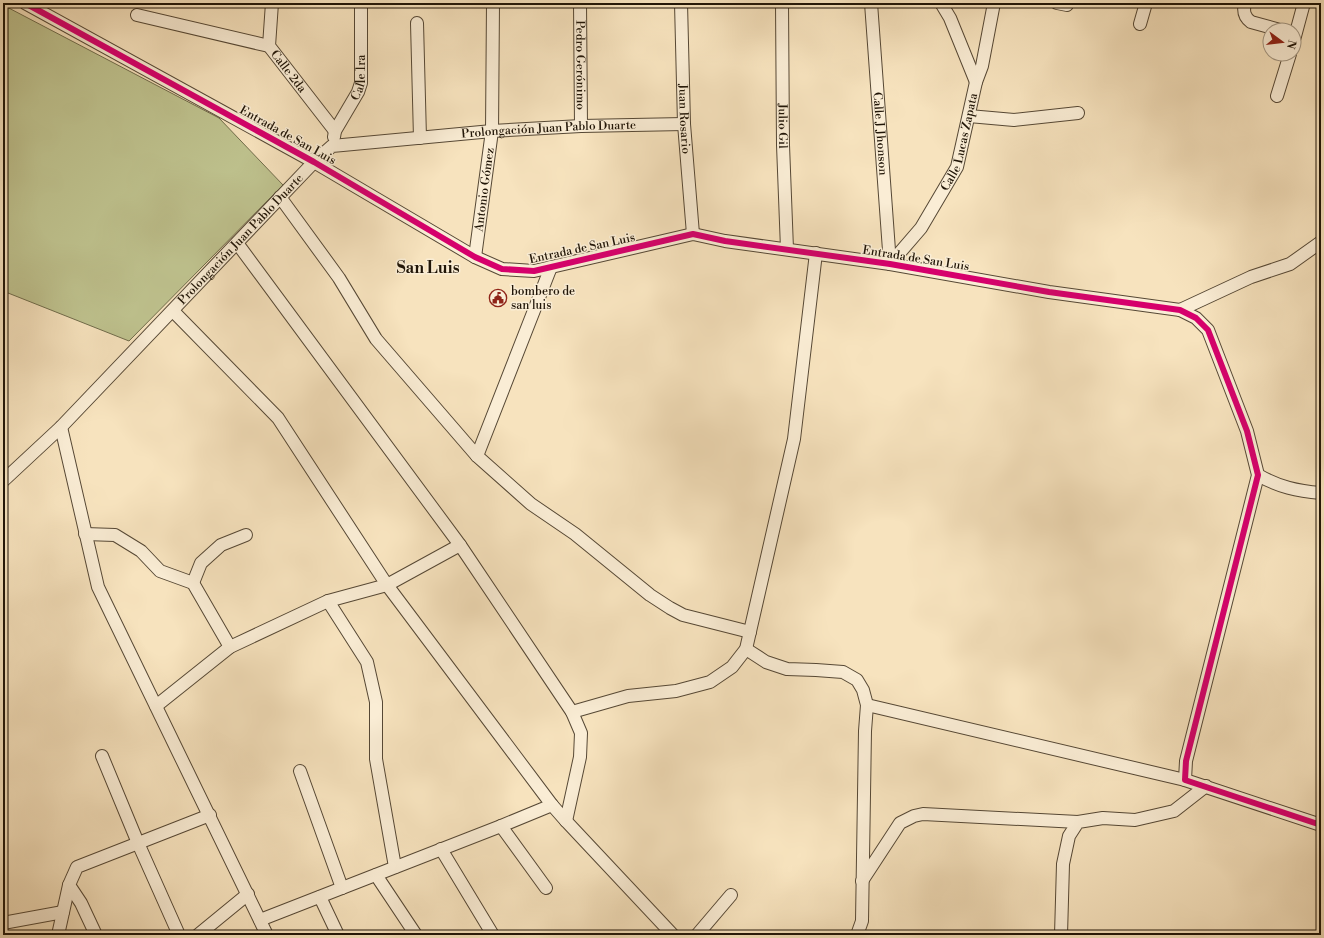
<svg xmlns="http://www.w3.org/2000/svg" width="1324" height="938" font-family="'Libre Bodoni',serif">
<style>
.green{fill:#bfc38f;stroke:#706c4b}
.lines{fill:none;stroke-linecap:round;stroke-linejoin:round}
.minor-casing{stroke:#564835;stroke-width:14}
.minor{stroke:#faedd5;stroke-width:12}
.cycleway-casing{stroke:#faedd5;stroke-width:8}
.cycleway{stroke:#d6006c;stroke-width:6}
.labels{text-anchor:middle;stroke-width:3;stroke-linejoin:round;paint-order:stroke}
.street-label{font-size:12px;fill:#201507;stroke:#faedd5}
.poi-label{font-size:12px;fill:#201507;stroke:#faedd5;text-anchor:start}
.district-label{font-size:16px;font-weight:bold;fill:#201507;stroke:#faedd5}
</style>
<rect width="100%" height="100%" fill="#f7e3be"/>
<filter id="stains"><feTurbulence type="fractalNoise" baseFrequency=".005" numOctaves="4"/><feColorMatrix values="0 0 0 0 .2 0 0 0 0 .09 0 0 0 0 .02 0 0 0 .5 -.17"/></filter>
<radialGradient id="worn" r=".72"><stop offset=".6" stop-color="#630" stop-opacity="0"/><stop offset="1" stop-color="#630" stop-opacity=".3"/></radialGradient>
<polygon class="green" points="3,5 219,118 283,185 129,341 3,291"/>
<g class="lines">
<defs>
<g id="minor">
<polyline points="25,3 314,162 475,257 502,269 534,271 693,234 725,241 890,264 1049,292 1180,310 1196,318 1208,330 1247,431 1258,475 1186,761 1185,780 1321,825"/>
<path id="s1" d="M 272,3 L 269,46 L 335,131"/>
<path id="s2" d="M 580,3 L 581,126"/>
<path id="s3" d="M 681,3 L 684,124 L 693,234"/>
<path id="s4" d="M 782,3 L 783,145 L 787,249"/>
<path id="s5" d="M 871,3 L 890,264"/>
<polyline points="941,3 950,18 976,82"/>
<polyline points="1057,3 1067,5"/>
<path d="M 1245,3 C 1243,11 1244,17 1251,22 L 1280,30"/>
<polyline points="137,15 269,46"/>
<polyline points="417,23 420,138"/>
<polyline points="1140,24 1146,3"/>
<polyline points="1294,40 1304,3"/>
<polyline points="1277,96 1290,54"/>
<polyline points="969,116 1014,120 1078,113"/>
<path id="s6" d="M 334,137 L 335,131 L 358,92 L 361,83 L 361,3"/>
<polyline points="280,197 339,278 376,339 477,456 531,504 575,534 650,595 670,608 683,615 750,632"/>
<polyline points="237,243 460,545 572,712 581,733 580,757 566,821"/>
<path id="s7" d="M 475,257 L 492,131 L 493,3"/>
<path id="s8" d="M 890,264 L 921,228 L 957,167 L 976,82 L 982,66 L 994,3"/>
<polyline points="1180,310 1251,277 1290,264 1321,242"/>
<polyline points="173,311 278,418 387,585 552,805 566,821 673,935"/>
<polyline points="61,427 98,587 267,935"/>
<polyline points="477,456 551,267"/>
<path d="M 1258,475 C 1279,487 1297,491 1321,493"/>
<path id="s9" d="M 3,481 L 61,427 L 314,162 L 332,146 L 492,131 L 581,126 L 684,124"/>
<polyline points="85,534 115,535 141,551 160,571 193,583 230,647"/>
<polyline points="193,583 201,563 221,545 246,535"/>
<polyline points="328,601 367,662 376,702 376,759 395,867"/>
<polyline points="746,649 766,662 787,669 816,670 843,672 857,680 863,690 867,705 865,731 862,921 857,935"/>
<polyline points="867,705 1185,780"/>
<polyline points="156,706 230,647 328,601 387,585 460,545"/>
<polyline points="572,712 628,696 676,691 710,682 732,667 746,649 794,439 816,253"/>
<polyline points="102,756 138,843 179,935"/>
<polyline points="300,771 342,888"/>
<polyline points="501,826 546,888"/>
<polyline points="441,849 493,935"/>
<polyline points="376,875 416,935"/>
<polyline points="862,881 900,823 914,816 923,814 1078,822"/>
<polyline points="320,897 338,935"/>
<polyline points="260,920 501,826 552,805"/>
<polyline points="3,923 63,912"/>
<polyline points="58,935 69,885"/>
<polyline points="96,935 81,903 69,885 77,867 210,815"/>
<polyline points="198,935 248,894"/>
<polyline points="697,935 731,895"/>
<polyline points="1061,935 1063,864 1069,836 1078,822 1103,818 1135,820 1174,811 1206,786"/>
</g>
</defs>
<use href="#minor" class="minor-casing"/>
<use href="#minor" class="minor"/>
<defs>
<polyline id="cycleway" points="25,3 314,162 475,257 502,269 534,271 693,234 725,241 890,264 1049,292 1180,310 1196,318 1208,330 1247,431 1258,475 1186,761 1185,780 1321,825"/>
</defs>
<use href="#cycleway" class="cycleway-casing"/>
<use href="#cycleway" class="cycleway"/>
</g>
<defs>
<symbol id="civic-ring" viewBox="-11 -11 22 22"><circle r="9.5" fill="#faedd5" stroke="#8f2418" stroke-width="1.5"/><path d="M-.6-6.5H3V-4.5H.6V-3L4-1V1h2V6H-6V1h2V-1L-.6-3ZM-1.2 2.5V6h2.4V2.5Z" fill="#8f2418"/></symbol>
</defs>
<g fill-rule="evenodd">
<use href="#civic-ring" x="488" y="288" width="20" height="20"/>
</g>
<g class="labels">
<g class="street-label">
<text dy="4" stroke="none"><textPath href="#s2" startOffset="62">Pedro Gerónimo</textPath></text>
<text dy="4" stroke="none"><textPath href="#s1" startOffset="75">Calle 2da</textPath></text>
<text dy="4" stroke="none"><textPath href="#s6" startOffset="66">Calle 1ra</textPath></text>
<text dy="4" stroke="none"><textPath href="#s3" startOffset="116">Juan Rosario</textPath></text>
<text dy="4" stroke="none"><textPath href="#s4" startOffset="123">Julio Gil</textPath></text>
<text dy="4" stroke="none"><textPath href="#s9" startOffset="687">Prolongación Juan Pablo Duarte</textPath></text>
<text dy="4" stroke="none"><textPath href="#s5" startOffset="131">Calle J Jhonson</textPath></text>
<text transform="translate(288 135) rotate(29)" y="4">Entrada de San Luis</text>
<text dy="4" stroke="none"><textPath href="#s8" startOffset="143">Calle Lucas Zapata</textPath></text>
<text dy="4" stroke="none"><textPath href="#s7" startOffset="68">Antonio Gómez</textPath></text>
<text dy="4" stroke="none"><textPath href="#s9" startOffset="339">Prolongación Juan Pablo Duarte</textPath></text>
<text transform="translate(582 248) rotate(-12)" y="4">Entrada de San Luis</text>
<text transform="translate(916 258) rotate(9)" y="4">Entrada de San Luis</text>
</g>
<g class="poi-label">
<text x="511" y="295">bombero de<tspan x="511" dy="14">san luis</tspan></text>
</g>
<g class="district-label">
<text x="428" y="273">San Luis</text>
</g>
</g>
<rect width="1324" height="938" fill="none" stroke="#f7e3be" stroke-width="16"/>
<rect x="4" y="4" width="1316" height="930" fill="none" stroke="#201507" stroke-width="2"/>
<rect x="8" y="8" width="1308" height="922" fill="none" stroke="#201507"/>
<g transform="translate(1282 42) rotate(105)"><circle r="19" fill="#faedd5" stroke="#a39783"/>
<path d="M0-3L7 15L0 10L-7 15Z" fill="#8f2418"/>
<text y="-6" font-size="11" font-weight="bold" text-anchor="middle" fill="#201507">N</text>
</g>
<rect width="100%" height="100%" filter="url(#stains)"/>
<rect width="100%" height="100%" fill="url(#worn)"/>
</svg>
